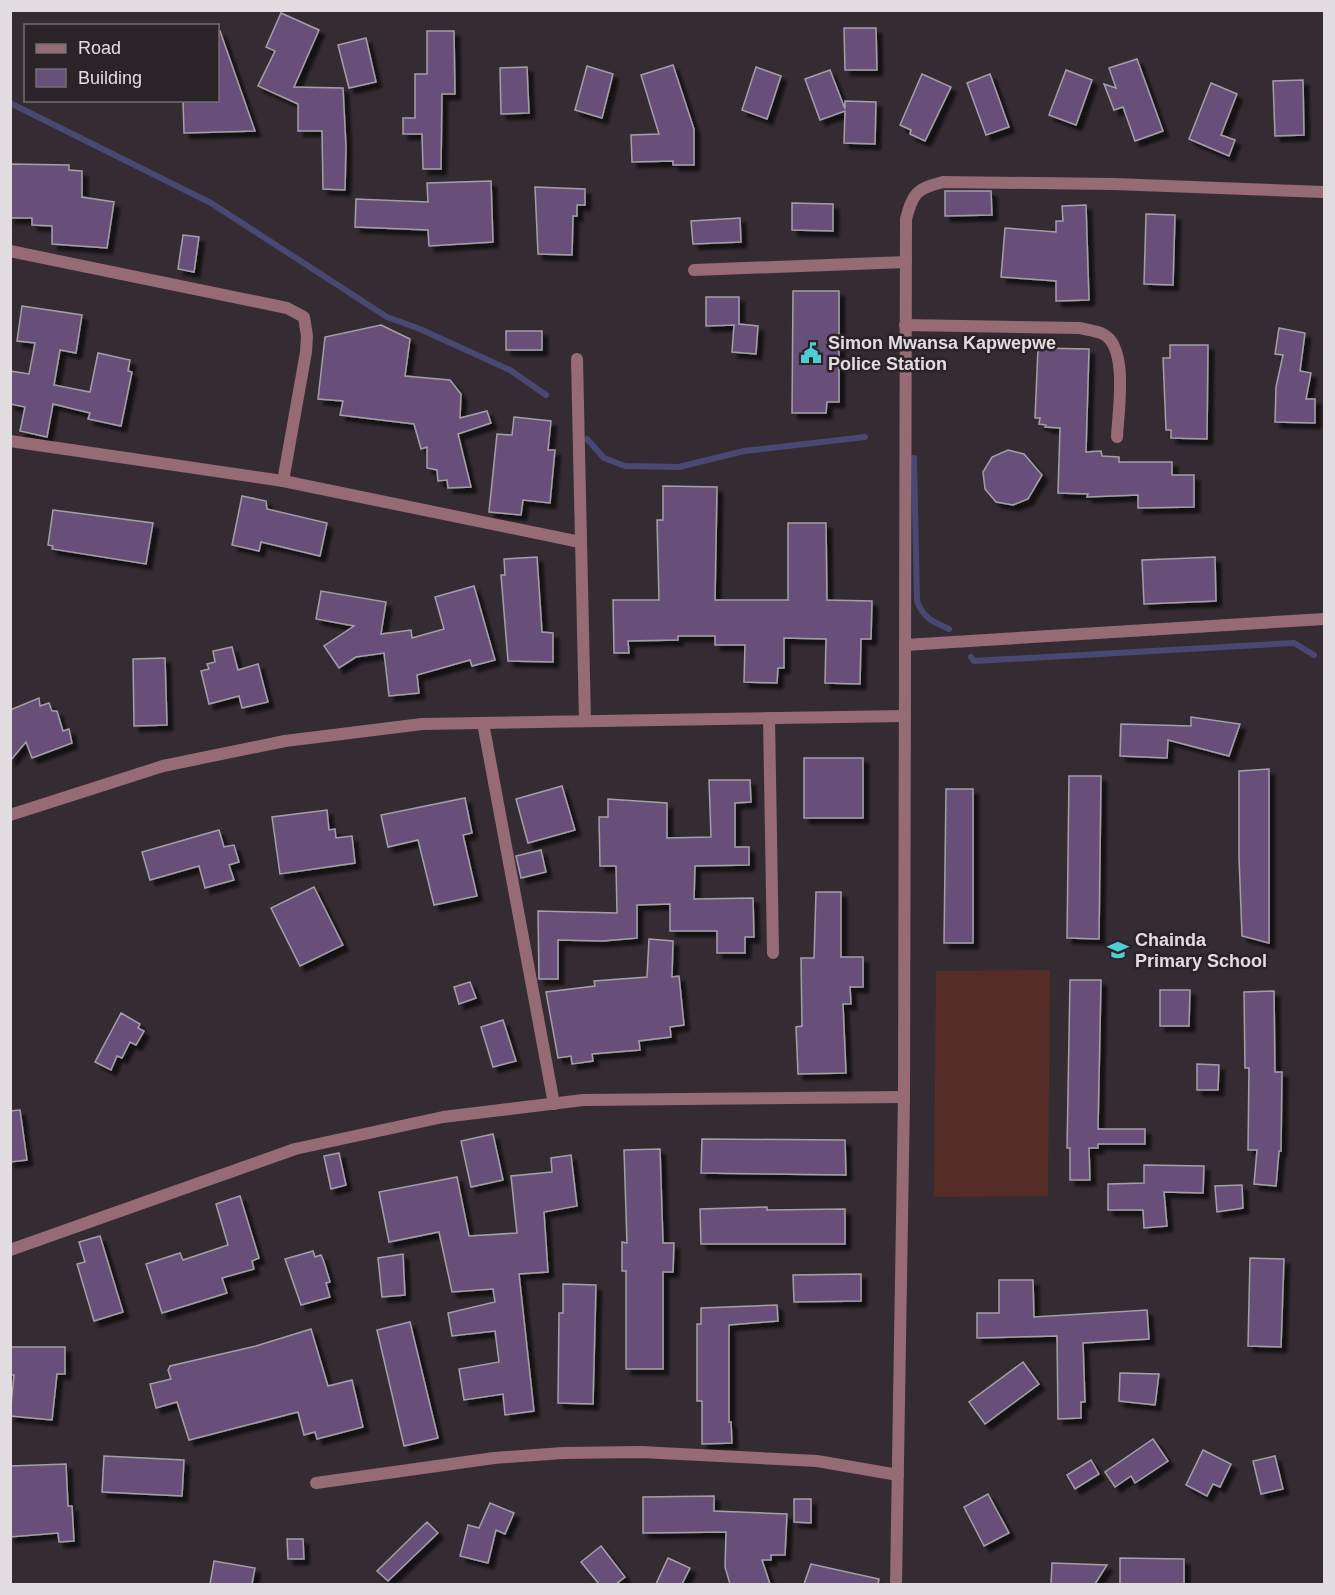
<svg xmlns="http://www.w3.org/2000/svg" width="1335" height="1595" font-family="Arial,sans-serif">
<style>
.pitch{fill:#552d26}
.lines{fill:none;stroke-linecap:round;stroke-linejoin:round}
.stream{stroke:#484872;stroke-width:6}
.building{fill:#675079;stroke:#a39fa7;stroke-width:1.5;filter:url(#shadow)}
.street{stroke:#976b75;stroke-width:12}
.labels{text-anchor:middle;stroke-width:5;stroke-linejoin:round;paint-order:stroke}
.poi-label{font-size:18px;font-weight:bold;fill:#e2dde0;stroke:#2a2328;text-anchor:start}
</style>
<defs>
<filter id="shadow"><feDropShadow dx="5.5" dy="5.5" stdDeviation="1.5" flood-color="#0009"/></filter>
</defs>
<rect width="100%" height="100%" fill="#342c32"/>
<polygon class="pitch" points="1050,970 1048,1196 934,1197 936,971"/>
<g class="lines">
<g class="stream">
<polyline points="10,103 211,203 387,317 420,329 510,370 546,395"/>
<polyline points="587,439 604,458 625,466 679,467 744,451 865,437"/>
<path d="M 914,458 L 917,601 C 924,619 933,622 949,629"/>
<polyline points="971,657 974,661 1294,643 1314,655"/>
</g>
</g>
<g class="building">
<polygon points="281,13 319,30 294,87 343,88 346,147 345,190 323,189 322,131 298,131 298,104 258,86 275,51 266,47"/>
<polygon points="844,28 876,28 877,70 845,70"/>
<polygon points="220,31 255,131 184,133 183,100 218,100 218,32"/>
<polygon points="427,31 454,31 455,94 442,94 441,169 423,169 422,134 403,134 403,118 415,118 415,74 427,74"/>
<polygon points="366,38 376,82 349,88 338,45"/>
<polygon points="1137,59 1163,131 1135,141 1123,107 1114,110 1104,84 1116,88 1109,68"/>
<polygon points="673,65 694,129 694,165 673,165 673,161 632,162 631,135 659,134 641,75"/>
<polygon points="587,66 613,74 602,118 575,110"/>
<polygon points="527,67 529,113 501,114 500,68"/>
<polygon points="756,67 781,76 767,119 742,110"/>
<polygon points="830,70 845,109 845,101 876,102 875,144 844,143 845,111 820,120 805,79"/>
<polygon points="1066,70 1092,80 1076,125 1049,115"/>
<polygon points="922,74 951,87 925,141 910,134 911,130 900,125"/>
<polygon points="990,74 1009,127 986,135 967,83"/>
<polygon points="1303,80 1304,135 1275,136 1273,81"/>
<polygon points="1211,83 1237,94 1221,135 1235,140 1229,156 1189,139"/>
<polygon points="10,164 69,165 69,170 82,171 82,197 114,202 107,248 52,244 52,226 32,225 32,218 10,218"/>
<polygon points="491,181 493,242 429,246 428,230 355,227 356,199 428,202 427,183"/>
<polygon points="535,187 585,189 585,205 577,205 577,216 573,216 572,255 538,254"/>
<polygon points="945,191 991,191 992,215 945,216"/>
<polygon points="792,203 833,204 833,231 792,230"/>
<polygon points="1086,205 1089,300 1056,301 1056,281 1001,277 1005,228 1056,232 1056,221 1063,221 1062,206"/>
<polygon points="1146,214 1175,215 1173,285 1144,284"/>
<polygon points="740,218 741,242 693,244 691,221"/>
<polygon points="183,235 199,237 194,272 178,269"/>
<polygon points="793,291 839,291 839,402 827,402 826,413 792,413"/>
<polygon points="706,297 739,297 739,324 758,326 756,354 732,352 734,325 706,326"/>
<polygon points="22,306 82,315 76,353 60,350 54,385 90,392 98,353 130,360 128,371 132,372 121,426 88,419 90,413 53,404 47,437 20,431 25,407 10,404 10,371 29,374 35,343 17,341"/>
<polygon points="381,325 410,339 405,376 450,380 461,394 460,418 487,411 491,423 458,434 471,487 448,488 447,480 438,481 437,470 427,468 427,447 421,449 414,424 340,415 343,401 318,399 325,337"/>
<polygon points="1279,328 1305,333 1300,371 1311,373 1306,399 1315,399 1315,423 1275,422 1276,387 1283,355 1275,354"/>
<rect x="506" y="331" width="36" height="19"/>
<polygon points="1170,345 1208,345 1207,439 1171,438 1171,430 1166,430 1163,358 1170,358"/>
<polygon points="1038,348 1089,349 1086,452 1101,451 1102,456 1119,457 1119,462 1172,462 1172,475 1194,475 1194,507 1138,508 1138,495 1087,497 1088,494 1058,493 1060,428 1045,427 1046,425 1039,424 1040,418 1035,418"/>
<polygon points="514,417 551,421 548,450 555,450 550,503 523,500 521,515 489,512 497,434 512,435"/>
<polygon points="1008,450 1024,454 1042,475 1028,499 1013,505 996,502 985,489 983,472 992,457"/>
<polygon points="663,486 717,487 715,600 788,600 788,523 826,523 827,600 872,601 871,639 861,639 860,684 825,683 826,639 784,638 784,668 778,668 777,683 744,682 745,645 715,645 715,636 678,636 678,640 628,641 629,653 614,653 613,600 659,600 657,520 663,520"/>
<polygon points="242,496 266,501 267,509 327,523 320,556 261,542 259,551 232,545"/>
<polygon points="53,510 153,523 146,564 52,549 53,546 48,545"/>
<polygon points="537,557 542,632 553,633 553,662 508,661 501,575 505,575 504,559"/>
<polygon points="1215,557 1216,601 1144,604 1142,560"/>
<polygon points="474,586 495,660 472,666 470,660 417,675 419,693 389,696 384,653 356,657 339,668 324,646 354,626 316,619 321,591 386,602 381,634 411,630 412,638 444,629 435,597"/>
<polygon points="232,647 238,670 258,664 268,702 242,708 239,696 209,704 201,671 209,669 207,664 215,662 213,651"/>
<polygon points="165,658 167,725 134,726 133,659"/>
<polygon points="39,698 40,706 49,703 52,711 57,711 63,731 69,729 72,743 32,758 26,742 10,761 10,710"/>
<polygon points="1191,717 1240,724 1229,756 1168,740 1167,758 1120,756 1121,724 1191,726"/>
<rect x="804" y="758" width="59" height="60"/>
<polygon points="1269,769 1269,943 1242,936 1239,857 1239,771"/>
<polygon points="1069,776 1101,776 1099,939 1067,938"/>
<polygon points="709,780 750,780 751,802 735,803 735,847 749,847 749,865 695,866 694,899 753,898 754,937 745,937 745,953 717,953 717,931 670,931 670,904 637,905 637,938 603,941 558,940 558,979 539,979 538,911 617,913 616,866 600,866 599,817 608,817 608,799 667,803 667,838 711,837"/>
<polygon points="562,786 575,830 528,843 516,799"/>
<polygon points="946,789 973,789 973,943 944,943"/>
<polygon points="465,798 472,833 463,835 477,896 434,905 418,840 388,847 381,815"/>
<polygon points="327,810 329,830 335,829 336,838 352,836 355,863 280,874 272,817"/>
<polygon points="219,830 224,847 234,845 239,862 229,865 234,880 205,888 199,866 150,880 142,852"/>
<polygon points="541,850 546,872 521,878 516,856"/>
<polygon points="314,887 343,945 300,966 271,908"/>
<polygon points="816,892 841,892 841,957 863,957 863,987 850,987 851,1004 843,1004 846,1073 798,1074 796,1027 802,1026 801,958 814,958"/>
<polygon points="649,939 673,941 672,977 679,976 684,1025 670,1027 671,1037 639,1041 640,1050 592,1054 593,1061 572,1064 571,1056 558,1058 546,992 595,986 594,981 647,977"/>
<polygon points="1070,980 1101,980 1098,1129 1145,1129 1145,1144 1098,1144 1098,1148 1089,1148 1090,1180 1070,1180 1070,1148 1067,1148"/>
<polygon points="470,982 476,998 459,1004 454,987"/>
<polygon points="1160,990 1190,990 1189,1026 1160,1026"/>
<polygon points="1274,991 1275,1072 1282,1072 1281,1151 1279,1151 1276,1186 1254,1184 1257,1150 1248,1150 1249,1068 1245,1068 1244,992"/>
<polygon points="121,1013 140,1024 138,1028 144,1031 136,1045 130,1042 122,1058 117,1056 111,1070 95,1062"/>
<polygon points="503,1020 516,1061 493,1067 481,1027"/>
<polygon points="1197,1064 1219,1065 1218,1090 1197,1090"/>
<polygon points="20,1110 27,1160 10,1162 10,1111"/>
<polygon points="493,1134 503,1180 471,1187 461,1141"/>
<polygon points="702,1139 845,1140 846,1175 701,1173"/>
<polygon points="660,1149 663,1243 674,1243 673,1272 663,1272 663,1369 626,1369 626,1271 622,1271 622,1242 627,1243 624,1150"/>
<polygon points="339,1153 346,1185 331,1189 324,1156"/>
<polygon points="571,1155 577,1206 544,1212 548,1272 519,1274 534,1411 505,1415 503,1394 464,1400 459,1369 499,1362 495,1331 452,1336 448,1313 495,1302 493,1289 452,1292 439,1232 389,1242 379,1192 457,1177 469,1236 517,1233 511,1176 552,1172 551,1158"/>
<polygon points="1144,1165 1204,1166 1203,1193 1164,1192 1167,1226 1144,1228 1143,1210 1108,1210 1108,1184 1144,1183"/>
<polygon points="1242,1185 1243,1208 1217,1212 1215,1186"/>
<polygon points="240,1196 259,1258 252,1261 254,1269 222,1278 227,1293 162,1313 146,1264 180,1253 183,1260 228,1245 216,1204"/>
<polygon points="767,1207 767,1210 845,1209 845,1244 701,1244 700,1209"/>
<polygon points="100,1236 123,1312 94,1321 77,1264 85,1262 79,1242"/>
<polygon points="313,1251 315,1257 321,1255 324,1262 330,1282 326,1283 330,1297 301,1305 285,1259"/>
<polygon points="403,1254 405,1295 382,1297 378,1258"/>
<polygon points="1250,1258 1284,1259 1281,1347 1248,1346"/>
<polygon points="861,1274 861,1301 794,1302 793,1275"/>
<polygon points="999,1280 1033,1280 1034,1317 1147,1310 1149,1339 1083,1343 1085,1402 1081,1402 1081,1418 1058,1419 1057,1336 977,1338 977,1313 999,1313"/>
<polygon points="563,1284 596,1285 593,1404 558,1403 559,1313 563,1313"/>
<polygon points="777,1305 778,1321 729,1325 729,1422 731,1422 732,1443 702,1444 702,1401 697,1401 697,1324 701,1324 701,1308"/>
<polygon points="410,1322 438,1438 404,1446 377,1330"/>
<polygon points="311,1329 328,1386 352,1380 363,1427 317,1439 315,1432 304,1435 298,1412 189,1440 177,1402 156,1408 150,1384 171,1379 168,1370 170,1366 256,1346"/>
<polygon points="11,1347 65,1347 65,1374 57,1374 52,1420 10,1416 14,1375 11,1375"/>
<polygon points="1023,1362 1039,1384 985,1424 969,1402"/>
<polygon points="1120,1373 1159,1374 1155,1405 1119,1401"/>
<polygon points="1153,1439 1168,1461 1135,1483 1131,1476 1115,1487 1105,1472"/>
<polygon points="1203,1450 1231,1464 1220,1487 1213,1484 1207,1496 1186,1485"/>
<polygon points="104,1456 184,1460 182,1496 102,1492"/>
<polygon points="1275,1456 1283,1489 1261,1494 1253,1461"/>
<polygon points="1091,1460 1099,1474 1075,1489 1067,1475"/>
<polygon points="66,1464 68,1506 72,1506 74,1541 59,1542 58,1533 10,1537 10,1466"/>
<polygon points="988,1494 1009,1533 984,1546 964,1507"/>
<polygon points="714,1496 714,1511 787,1514 785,1555 771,1555 771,1560 762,1560 770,1584 730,1584 725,1567 726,1532 643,1533 643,1497"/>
<polygon points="794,1499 811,1499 811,1523 794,1522"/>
<polygon points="490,1503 514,1513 505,1534 496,1530 488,1563 460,1556 468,1525 479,1528"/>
<polygon points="427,1522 438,1533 388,1581 377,1571"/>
<polygon points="287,1539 303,1539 304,1559 288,1559"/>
<polygon points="601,1546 625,1577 616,1584 599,1584 581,1562"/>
<polygon points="668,1558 690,1568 682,1584 656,1584"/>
<polygon points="1120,1558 1184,1559 1184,1584 1120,1584"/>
<polygon points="214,1561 255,1568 252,1584 210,1584"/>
<polygon points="1052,1563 1107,1565 1095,1584 1051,1584"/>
<polygon points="811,1564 879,1579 878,1584 804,1584"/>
</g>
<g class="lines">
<g class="street">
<polyline points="10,251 287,308 304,317 307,336 306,352 283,481"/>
<polyline points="694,270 906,262"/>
<path d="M 905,325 L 1080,328 C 1087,330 1097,331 1103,334 C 1129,347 1118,412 1117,437"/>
<polyline points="577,359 585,721"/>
<polyline points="10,441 283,481 580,542"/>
<polyline points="905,645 1324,619"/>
<polyline points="769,718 773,953"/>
<polyline points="483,723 554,1104"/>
<polyline points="10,815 163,766 285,741 422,724 905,716"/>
<polyline points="10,1250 295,1149 443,1117 583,1100 904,1097"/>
<polyline points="316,1483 494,1458 563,1453 641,1452 817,1461 898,1475"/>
<path d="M 896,1584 L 904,1097 L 906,219 C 913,193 916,189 943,182 L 1114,184 L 1324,192"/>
</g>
</g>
<defs>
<symbol id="civic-bare" viewBox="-9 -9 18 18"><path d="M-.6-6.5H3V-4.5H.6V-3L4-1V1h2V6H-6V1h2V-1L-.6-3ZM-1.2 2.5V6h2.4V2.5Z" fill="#51ccd3" stroke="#2a2328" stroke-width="2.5" paint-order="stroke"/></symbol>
<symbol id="school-bare" viewBox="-9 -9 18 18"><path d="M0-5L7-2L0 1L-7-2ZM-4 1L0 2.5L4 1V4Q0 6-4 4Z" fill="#51ccd3" stroke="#2a2328" stroke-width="2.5" paint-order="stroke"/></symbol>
</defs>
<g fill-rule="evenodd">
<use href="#civic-bare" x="796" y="338" width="30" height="30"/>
<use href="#school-bare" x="1103" y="935" width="30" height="30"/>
</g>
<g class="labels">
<g class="poi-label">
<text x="828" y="349">Simon Mwansa Kapwepwe<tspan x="828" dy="21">Police Station</tspan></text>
<text x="1135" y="946">Chainda<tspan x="1135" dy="21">Primary School</tspan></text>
</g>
</g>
<rect width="1335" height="1595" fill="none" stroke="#e2dde0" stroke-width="24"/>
<rect x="24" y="24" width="195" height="78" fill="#2a2328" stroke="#746d72" stroke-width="1.5"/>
<rect x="36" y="44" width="30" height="9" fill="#976b75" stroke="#746d72" stroke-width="1.5"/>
<text x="78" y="54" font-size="18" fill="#e2dde0">Road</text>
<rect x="36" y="69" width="30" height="18" fill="#675079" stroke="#746d72" stroke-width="1.5"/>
<text x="78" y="84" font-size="18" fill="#e2dde0">Building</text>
</svg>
